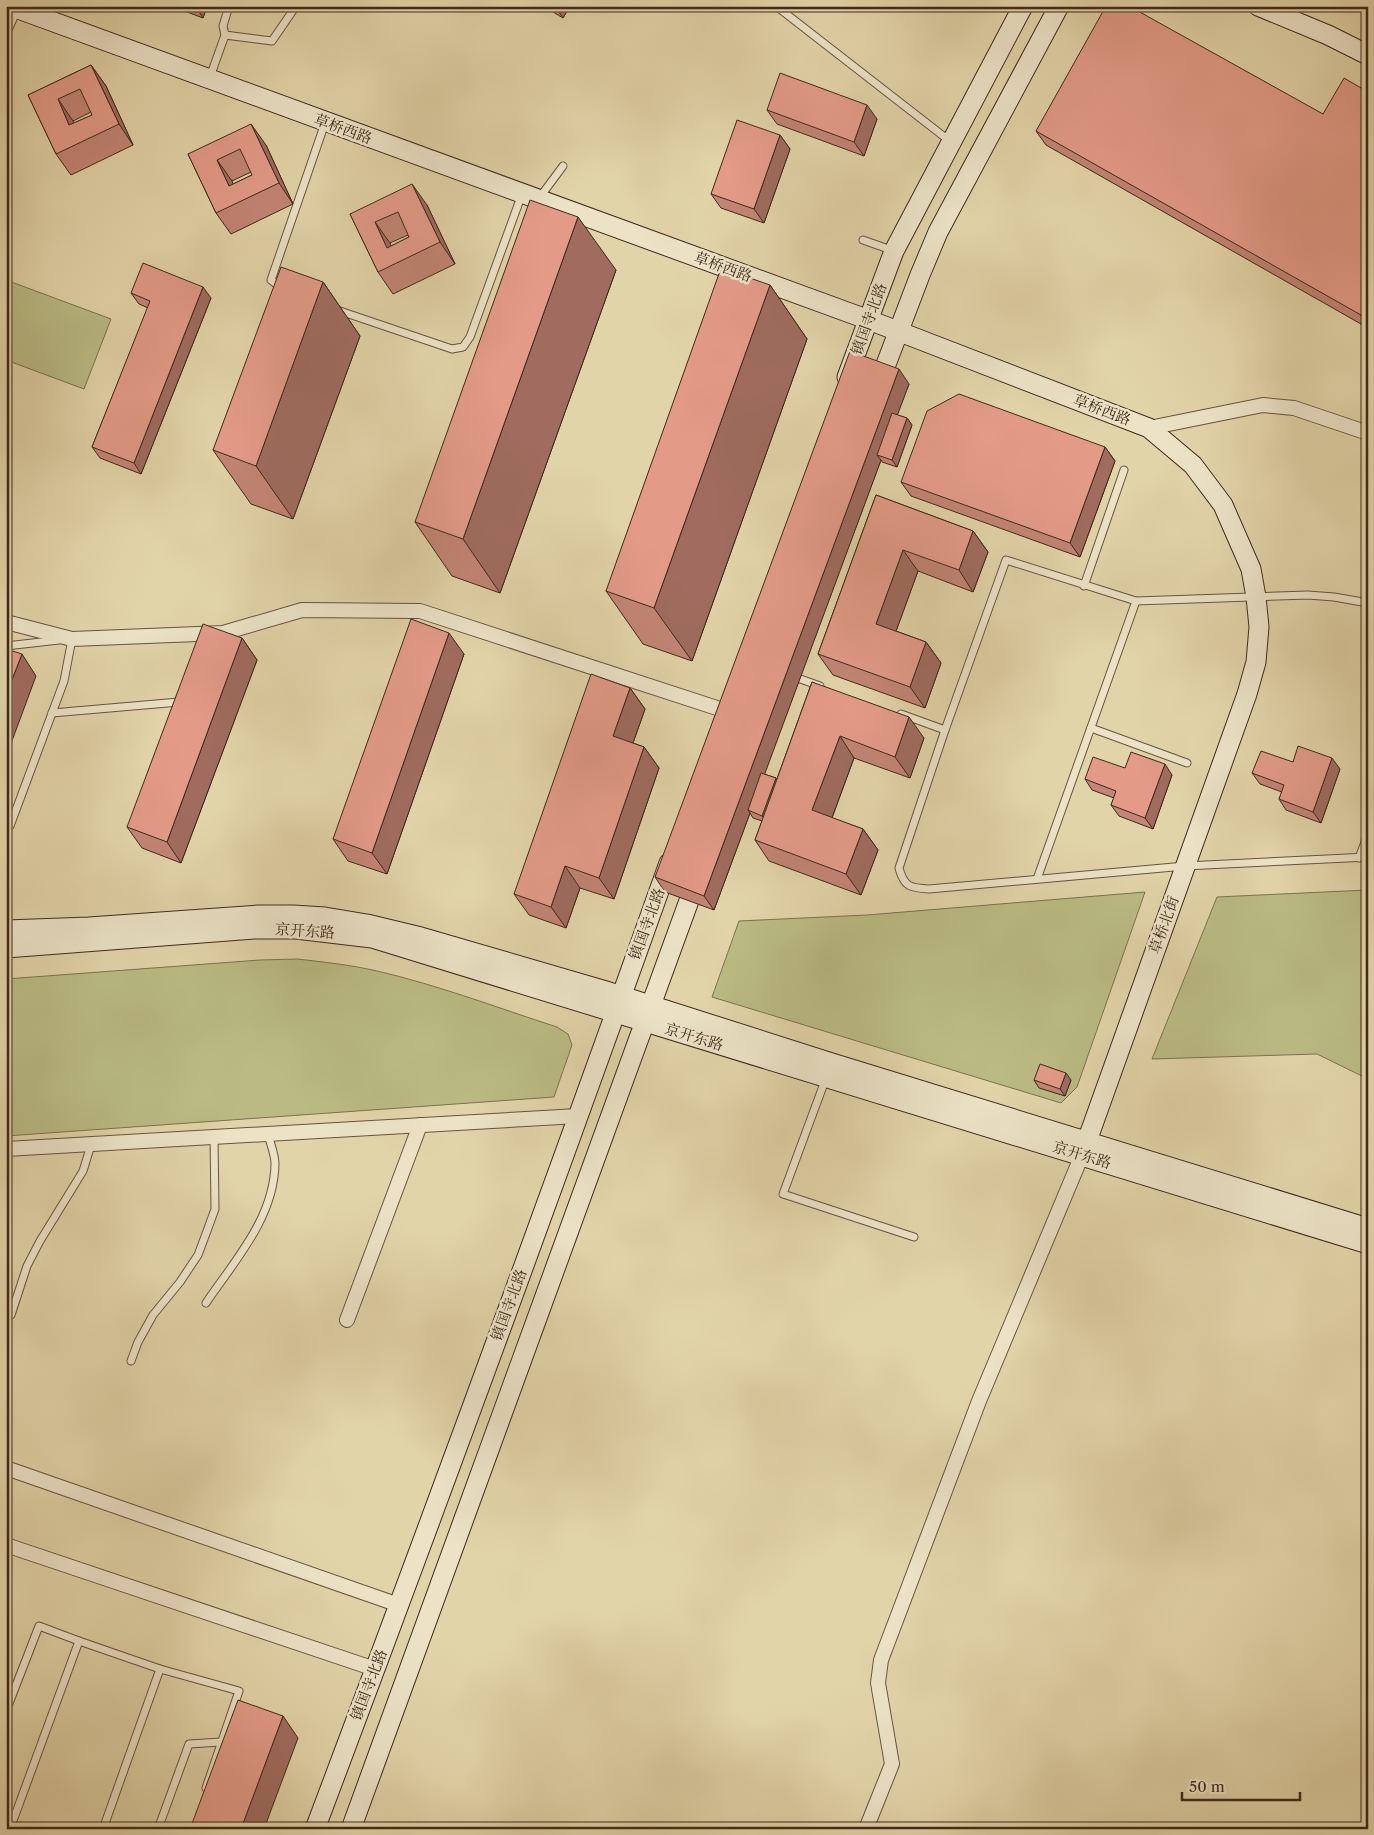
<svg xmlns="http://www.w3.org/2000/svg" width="1374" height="1835" font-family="'Libre Caslon Text','Noto Serif SC',serif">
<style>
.green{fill:#babb84;stroke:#7c724f}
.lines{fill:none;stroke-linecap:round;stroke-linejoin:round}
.lane-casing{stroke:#68543e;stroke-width:9}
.street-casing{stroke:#68543e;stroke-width:16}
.secondary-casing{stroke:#3f291a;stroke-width:21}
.lane{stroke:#ece3c7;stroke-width:7}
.street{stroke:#ece3c7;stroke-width:14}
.secondary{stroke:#ece3c7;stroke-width:19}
.wall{fill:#c38575;stroke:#3f291a;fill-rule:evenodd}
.shaded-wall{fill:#9f6c5f;stroke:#3f291a}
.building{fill:#e39b88;stroke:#3f291a;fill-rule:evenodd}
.labels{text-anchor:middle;stroke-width:5;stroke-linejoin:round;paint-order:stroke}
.street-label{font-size:15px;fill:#3f291a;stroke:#ece3c7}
</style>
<rect width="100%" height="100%" fill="#e2d4a9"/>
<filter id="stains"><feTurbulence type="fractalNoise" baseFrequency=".004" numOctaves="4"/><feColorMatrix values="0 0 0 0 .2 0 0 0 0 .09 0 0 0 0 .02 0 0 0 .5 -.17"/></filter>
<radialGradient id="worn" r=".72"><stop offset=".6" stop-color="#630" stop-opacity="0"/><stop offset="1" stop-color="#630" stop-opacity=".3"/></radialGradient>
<g class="green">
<polygon points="6,280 111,319 84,389 6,360"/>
<polygon points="1368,890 1368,1079 1317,1054 1152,1059 1217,897"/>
<polygon points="1145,892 1077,1087 1061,1103 712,997 739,921 867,915"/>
<path d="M 297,959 C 324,962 351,965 377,971 C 438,985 498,1008 557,1027 L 568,1034 L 572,1045 L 554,1097 L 6,1136 L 6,979 L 260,960 Z"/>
</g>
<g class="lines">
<defs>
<g id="lane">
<polyline points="776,6 951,142"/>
<polyline points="1365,6 1368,7"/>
<polyline points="225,35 223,26 229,6"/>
<polyline points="210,77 225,35 272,41 296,6"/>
<polyline points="540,197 563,166"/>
<polyline points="863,240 894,251"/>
<polyline points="281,288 271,280 325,123"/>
<polyline points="337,310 452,349 463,347 470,337 522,194"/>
<polyline points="1084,586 1124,470"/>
<path d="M 1368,603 L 1334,597 L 1308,595 L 1136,601 L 1006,560 L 945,730 L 899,868 C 904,887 910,888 929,889 L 1185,866 L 1368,857"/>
<polyline points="6,646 59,640"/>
<polyline points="792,676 820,686"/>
<polyline points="52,713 179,702"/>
<polyline points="901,714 945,730"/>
<polyline points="1091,728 1187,763"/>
<polyline points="10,826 64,681 72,639 70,639"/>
<polyline points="1359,858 1368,834"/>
<polyline points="1037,879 1136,601"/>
<polyline points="826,1078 783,1194 914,1237"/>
<path d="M 206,1303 C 235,1260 274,1218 275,1164 C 275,1154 270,1143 268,1134"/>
<polyline points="11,1315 27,1266 40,1241 83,1171 91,1145"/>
<polyline points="131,1361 138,1342 153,1315 180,1282 198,1255 207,1231 215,1209 214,1137"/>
<polyline points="79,1641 160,1669 103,1829"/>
<polyline points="160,1669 239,1691 206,1788"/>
<polyline points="6,1706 8,1706 39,1626 79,1641 10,1829"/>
<polyline points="158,1829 189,1744 221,1742"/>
</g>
<g id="street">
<polyline points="6,26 14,8"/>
<polyline points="1149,428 1263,405 1294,408 1368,433"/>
<polyline points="6,622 72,639 223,633 302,610 420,611 723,710"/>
<polyline points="6,1149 578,1116"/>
<polyline points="347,1320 420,1125"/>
<polyline points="6,1468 399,1605"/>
<polyline points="6,1545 375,1669"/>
<polyline points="866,1829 892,1764 878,1683 881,1660 979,1401 1082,1155"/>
</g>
<g id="secondary">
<polyline points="10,6 869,320 1149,428 1193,465 1223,505 1251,569 1256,597 1259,627 1256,662 1247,694 1082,1155"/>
<polyline points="1258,6 1328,35 1368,55"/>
<polyline points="847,377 894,251 1023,6"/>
<polyline points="877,388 920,275 938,232 1059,6"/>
<polyline points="6,930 89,927 259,915 293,915 325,917 367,924 421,937 603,990 832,1063 1368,1228"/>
<polyline points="6,948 254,929 296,929 372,938 1368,1244"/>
<path d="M 315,1829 C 436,1508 554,1186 669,863"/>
<polyline points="351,1829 698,876"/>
</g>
</defs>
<use href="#lane" class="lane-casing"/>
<use href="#street" class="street-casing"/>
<use href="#secondary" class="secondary-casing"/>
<use href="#lane" class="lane"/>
<use href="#street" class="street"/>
<use href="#secondary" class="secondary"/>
</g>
<g class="wall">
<polygon points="171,6 207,6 203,18"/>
<polygon points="543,6 570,6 563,18"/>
<path d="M 91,65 L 106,86 L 133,145 L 71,175 L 56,154 L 28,95 ZM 91,112 L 92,115 L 74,123 L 73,121 Z"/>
<polygon points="1368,92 1368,328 1046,145 1036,131 1323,114"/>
<polygon points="767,110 877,119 864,156 777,124"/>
<polygon points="780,135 790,149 764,223 721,208 711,194"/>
<path d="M 266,145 L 293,204 L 231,234 L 216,213 L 188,154 ZM 251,172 L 252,175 L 233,184 L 232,181 Z"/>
<path d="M 427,205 L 455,264 L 393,294 L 378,272 L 350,214 ZM 408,235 L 409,237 L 391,246 L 390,243 Z"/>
<polygon points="616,270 500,593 452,576 415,522"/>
<polygon points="323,282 360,336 293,519 251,504 213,450"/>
<polygon points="770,285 807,339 692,661 643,644 606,591"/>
<polygon points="131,293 211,298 141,474 100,458 92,447 148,308 139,304"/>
<polygon points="909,384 897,415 907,418 912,425 897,467 882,462 881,460 764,774 776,778 777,779 812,682 924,738 910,778 854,758 832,818 863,829 878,850 861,895 769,861 755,840 762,821 753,818 750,813 714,910 665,892 655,877"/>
<polygon points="1105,447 1115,461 1080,557 911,496 901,482"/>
<polygon points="876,495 973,531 988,552 973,592 918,571 896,631 926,642 941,663 925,708 833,675 818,654"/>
<polygon points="242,638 257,660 181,863 142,848 127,827"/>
<polygon points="464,654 387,874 348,861 333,839"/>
<polygon points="630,688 645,709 633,743 644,747 659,768 614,899 580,888 566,928 529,915 514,894"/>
<polygon points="1293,762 1340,769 1321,823 1286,810 1279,799 1282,792 1260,784 1252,773"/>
<polygon points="1125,768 1172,775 1153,829 1119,816 1111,805 1114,798 1092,790 1085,779"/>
<polygon points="1034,1080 1071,1080 1065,1096 1039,1088"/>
</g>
<g class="shaded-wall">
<polygon points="195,6 207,6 203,18"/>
<polygon points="555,6 570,6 563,18"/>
<polygon points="91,65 106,86 133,145 119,124"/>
<polygon points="58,99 73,121 82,141 69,125"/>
<polygon points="867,105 877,119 864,156 854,142"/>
<polygon points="251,124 266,145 293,204 279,183"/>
<polygon points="780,135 790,149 764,223 754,209"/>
<polygon points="217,160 232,181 241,201 229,186"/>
<polygon points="412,184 427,205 455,264 440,242"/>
<polygon points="578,217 616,270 500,593 463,539"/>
<polygon points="375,222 390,243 398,263 387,248"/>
<polygon points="323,282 360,336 293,519 256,466"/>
<polygon points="770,285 807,339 692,661 654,608"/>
<polygon points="203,287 211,298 141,474 134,463"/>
<polygon points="899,369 909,384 882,456 877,455 881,460 751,811 748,810 750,813 714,910 704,896"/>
<polygon points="907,418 912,425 897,467 892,460"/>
<polygon points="1105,447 1115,461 1080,557 1070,543"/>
<polygon points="973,531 988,552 973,592 959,570"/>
<polygon points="903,550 918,571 891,645 876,624"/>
<polygon points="449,633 464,654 387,874 372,853"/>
<polygon points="242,638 257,660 181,863 167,842"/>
<polygon points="926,642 941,663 925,708 910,687"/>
<polygon points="22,654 36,676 6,757 6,695"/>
<polygon points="630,688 645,709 628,757 613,736"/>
<polygon points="909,717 924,738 910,778 895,757"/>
<polygon points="840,736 854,758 827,831 812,810"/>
<polygon points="644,747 659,768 614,899 599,878"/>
<polygon points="1332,758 1340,769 1321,823 1313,812"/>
<polygon points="1165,764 1172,775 1153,829 1145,818"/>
<polygon points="776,778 781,785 768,823 762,816"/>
<polygon points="863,829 878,850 861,895 846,874"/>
<polygon points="565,866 580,888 566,928 551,907"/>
<polygon points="1066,1073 1071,1080 1065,1096 1060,1089"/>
<polygon points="283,1716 298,1738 264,1829 241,1829"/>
</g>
<g class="building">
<polygon points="1106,6 1129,6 1323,114 1344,78 1368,92 1368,319 1036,131"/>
<path d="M 91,65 L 119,124 L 56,154 L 28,95 ZM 80,89 L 92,115 L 69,125 L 58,99 Z"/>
<polygon points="780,73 867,105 854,142 767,110"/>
<polygon points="737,120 780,135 754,209 711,194"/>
<path d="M 251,124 L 279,183 L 216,213 L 188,154 ZM 240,149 L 252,175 L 229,186 L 217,160 Z"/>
<path d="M 412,184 L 440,242 L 378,272 L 350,214 ZM 398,212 L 409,237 L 387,248 L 375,222 Z"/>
<polygon points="530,200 578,217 463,539 415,522"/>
<polygon points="143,263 203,287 134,463 92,447 150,301 131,293"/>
<polygon points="281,267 323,282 256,466 213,450"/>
<polygon points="721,268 770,285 654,608 606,591"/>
<polygon points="850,351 899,369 704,896 655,877"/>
<polygon points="959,394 1105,447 1070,543 901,482 927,411"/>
<polygon points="892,413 907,418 892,460 877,455"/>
<polygon points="876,495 973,531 959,570 903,550 876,624 926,642 910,687 818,654"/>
<polygon points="411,619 449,633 372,853 333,839"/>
<polygon points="203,624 242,638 167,842 127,827"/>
<polygon points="6,649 22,654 6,695"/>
<polygon points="591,674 630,688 613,736 644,747 599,878 565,866 551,907 514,894"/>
<polygon points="812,682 909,717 895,757 840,736 812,810 863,829 846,874 755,840"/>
<polygon points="1298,746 1332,758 1313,812 1279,799 1284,785 1252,773 1261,751 1293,762"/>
<polygon points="1131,752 1165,764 1145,818 1111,805 1116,791 1085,779 1093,757 1125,768"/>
<polygon points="761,773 776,778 762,816 748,810"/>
<polygon points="1040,1064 1066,1073 1060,1089 1034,1080"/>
<polygon points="238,1700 283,1716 241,1829 190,1829"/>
</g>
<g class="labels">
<g class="street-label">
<text transform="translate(343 129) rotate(20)" y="5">草桥西路</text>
<text transform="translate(723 267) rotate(20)" y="5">草桥西路</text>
<text transform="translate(869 319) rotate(-70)" y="5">镇国寺北路</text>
<text transform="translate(1102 410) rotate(21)" y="5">草桥西路</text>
<text transform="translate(647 924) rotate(-70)" y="5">镇国寺北路</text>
<text transform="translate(1164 925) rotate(-70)" y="5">草桥北街</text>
<text transform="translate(305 931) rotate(4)" y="5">京开东路</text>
<text transform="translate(694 1037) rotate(17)" y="5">京开东路</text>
<text transform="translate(1082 1155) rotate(17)" y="5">京开东路</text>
<text transform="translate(509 1305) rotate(-70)" y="5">镇国寺北路</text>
<text transform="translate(369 1685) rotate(-69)" y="5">镇国寺北路</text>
</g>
</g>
<rect width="1374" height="1835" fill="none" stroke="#e2d4a9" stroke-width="25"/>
<rect x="8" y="8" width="1359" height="1820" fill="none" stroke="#3f291a" stroke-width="2.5"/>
<rect x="12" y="12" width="1349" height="1810" fill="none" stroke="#3f291a"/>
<path d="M1182 1792v8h118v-8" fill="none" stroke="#3f291a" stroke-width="2.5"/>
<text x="1189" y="1792" font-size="15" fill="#3f291a" stroke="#ece3c7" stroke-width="4" paint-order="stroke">50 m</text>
<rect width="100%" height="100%" filter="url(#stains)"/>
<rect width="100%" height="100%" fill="url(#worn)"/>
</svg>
